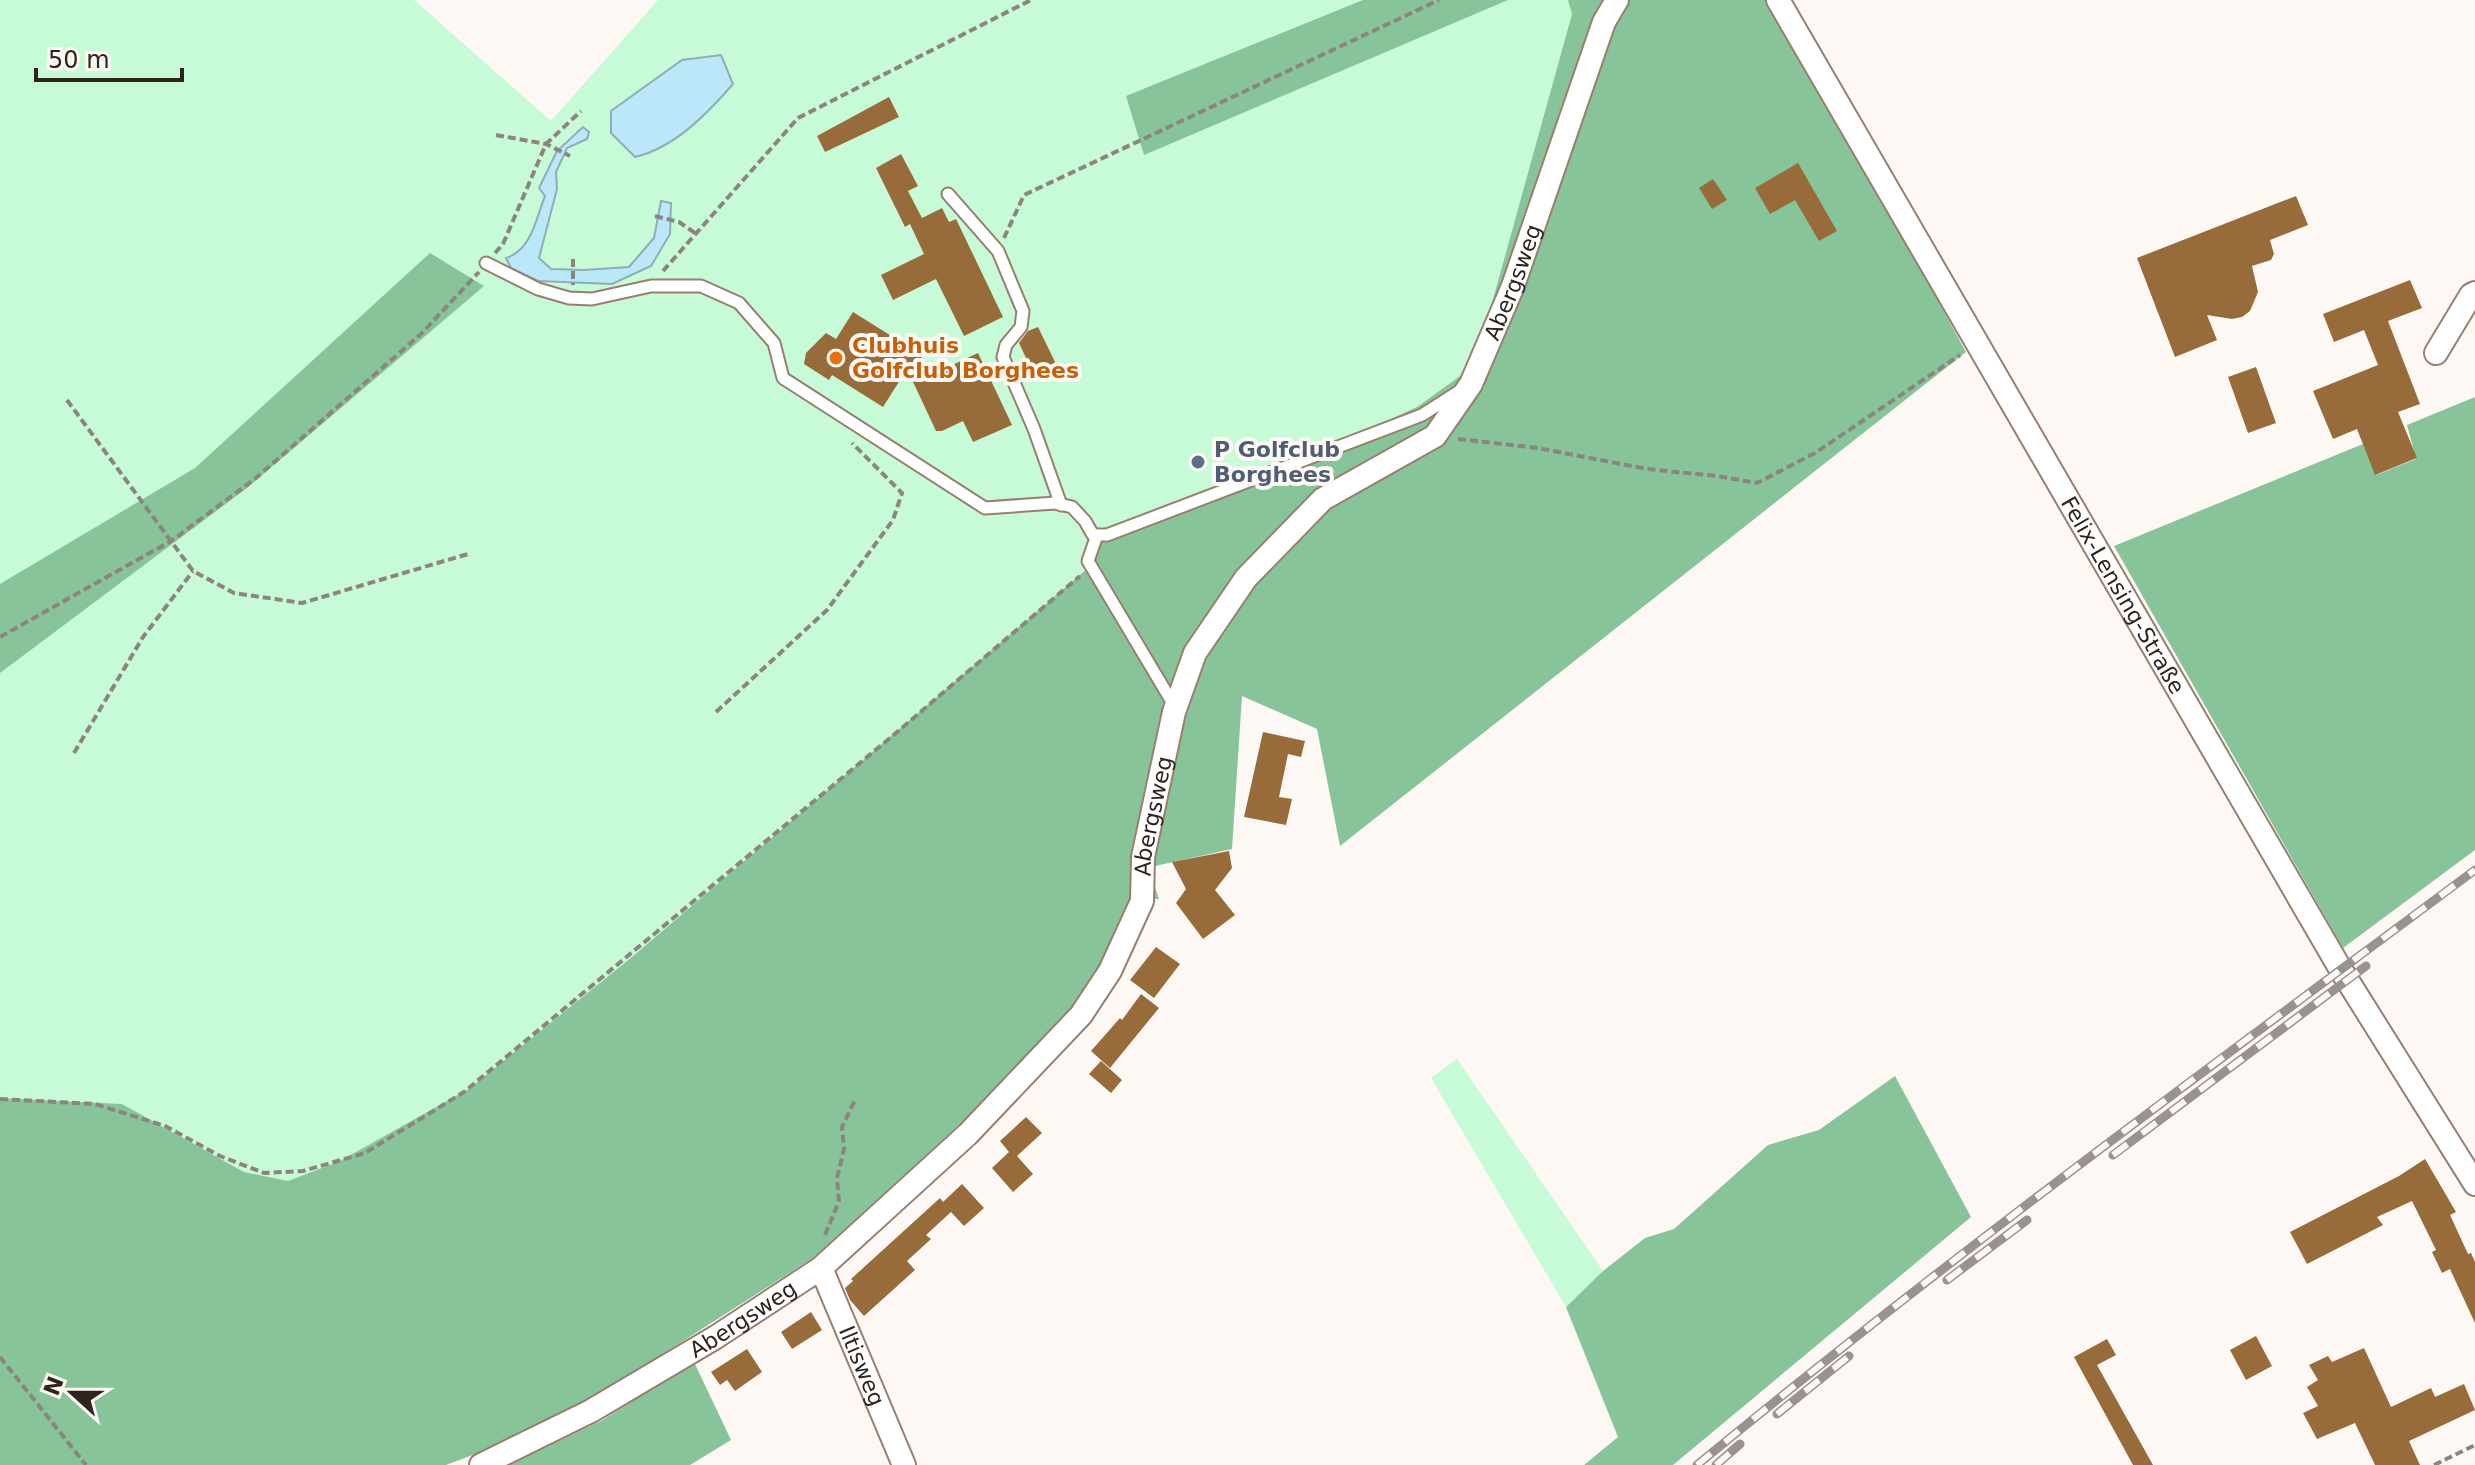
<svg xmlns="http://www.w3.org/2000/svg" width="2475" height="1465" font-family="'DejaVu Sans',sans-serif">
<style>
.green{fill:#c7fad6}
.forest{fill:#87c499}
.water{fill:#bae8f8;stroke:#90adb7;stroke-width:2}
.building{fill:#986b3a}
.lines{fill:none;stroke-linecap:round;stroke-linejoin:round}
.service-casing{stroke:#997f6f;stroke-width:15}
.minor-casing{stroke:#997f6f;stroke-width:26}
.path{stroke:#8c847f;stroke-width:4;stroke-dasharray:8 4;stroke-linecap:butt}
.service{stroke:#fff;stroke-width:11}
.minor{stroke:#fff;stroke-width:22}
.rail-casing{stroke:#9a928e;stroke-width:9}
.rail{stroke:#fef8f5;stroke-width:6;stroke-dasharray:18;stroke-linecap:butt}
.food-dot{fill:#e8710a;stroke:#fef8f5;stroke-width:3}
.service-dot{fill:#5c6f8a;stroke:#fef8f5;stroke-width:3}
.labels{text-anchor:middle;stroke-width:8;stroke-linejoin:round;paint-order:stroke}
.street-label{font-size:22px;fill:#2e241e;stroke:#fef8f5}
.food-label{font-size:22px;font-weight:bold;fill:#c56008;stroke:#fef8f5;text-anchor:start}
.service-label{font-size:22px;font-weight:bold;fill:#4e5e75;stroke:#fef8f5;text-anchor:start}
</style>
<rect width="100%" height="100%" fill="#fef8f5"/>
<g class="green">
<polygon points="0,0 414,0 551,121 658,0 1579,0 1572,14 1482,339 1460,376 1417,407 1360,433 1264,469 1089,566 632,957 470,1088 340,1161 288,1181 244,1172 122,1104 0,1098"/>
<polygon points="1457,1059 1603,1271 1566,1307 1431,1078"/>
</g>
<g class="forest">
<polygon points="1363,0 1508,0 1144,155 1126,96"/>
<polygon points="1568,0 1774,0 1966,352 1340,846 1317,729 1242,696 1232,849 1155,866 1153,881 1159,899 1130,898 1101,968 1076,1004 972,1113 819,1254 589,1401 483,1451 446,1465 0,1465 0,1098 122,1104 244,1172 288,1181 340,1161 470,1088 632,957 1089,567 1099,530 1360,433 1417,407 1460,376 1482,339 1572,14"/>
<polygon points="430,253 484,286 247,488 0,673 0,584 195,468"/>
<polygon points="2475,397 2475,850 2343,948 2114,546 2363,444 2376,475 2416,459 2407,425"/>
<polygon points="1895,1076 1971,1217 1673,1465 1584,1465 1618,1437 1566,1307 1603,1271 1645,1238 1674,1229 1768,1145 1819,1130"/>
<polygon points="694,1362 731,1440 690,1465 509,1465 601,1421"/>
</g>
<g class="water">
<path d="M 721,55 L 733,84 C 707,114 674,148 635,157 L 611,133 L 611,111 L 682,60 Z"/>
<path d="M 583,127 L 589,132 L 587,139 L 567,148 L 556,172 L 557,189 L 539,258 L 551,269 L 584,270 L 629,267 L 654,238 L 661,201 L 671,203 L 670,234 L 651,266 L 612,284 L 538,281 L 511,268 L 506,258 C 532,250 536,218 545,196 L 539,188 L 557,151 Z"/>
</g>
<g class="building">
<polygon points="889,97 899,117 825,152 817,136"/>
<polygon points="901,154 918,186 908,191 922,218 942,208 949,222 956,219 1003,317 964,336 936,279 893,300 881,275 924,254 910,224 905,227 876,168"/>
<polygon points="1798,163 1837,231 1819,241 1795,200 1770,214 1755,188"/>
<polygon points="1713,179 1727,200 1712,209 1699,188"/>
<polygon points="2296,196 2308,225 2270,240 2274,254 2271,260 2252,266 2258,292 2250,311 2242,317 2232,319 2207,315 2217,340 2175,357 2137,258"/>
<polygon points="2410,280 2422,308 2388,321 2420,404 2398,412 2417,458 2375,475 2357,429 2333,439 2313,391 2378,365 2364,330 2334,342 2323,314"/>
<polygon points="853,312 920,354 931,375 978,353 1012,425 973,442 963,421 942,431 936,431 907,369 883,407 832,375 829,380 804,364 806,353 826,333 836,339"/>
<polygon points="1038,327 1056,364 1034,375 1019,343 1028,331"/>
<polygon points="2256,367 2276,423 2248,433 2228,377"/>
<polygon points="1263,732 1305,741 1301,757 1288,754 1279,797 1292,799 1286,825 1244,817"/>
<polygon points="1229,851 1232,868 1215,890 1235,915 1203,939 1176,903 1186,889 1172,862"/>
<polygon points="1156,947 1180,964 1154,998 1130,980"/>
<polygon points="1141,994 1159,1008 1110,1068 1091,1051 1120,1018 1122,1020"/>
<polygon points="1101,1061 1122,1080 1111,1093 1089,1074"/>
<polygon points="1026,1117 1042,1133 1017,1156 1033,1174 1013,1192 992,1168 1009,1152 1000,1141"/>
<polygon points="2425,1159 2456,1212 2450,1215 2468,1254 2471,1253 2475,1262 2475,1323 2450,1269 2442,1273 2432,1252 2436,1250 2412,1201 2377,1217 2383,1225 2307,1264 2290,1232 2399,1176"/>
<polygon points="962,1184 984,1208 964,1226 951,1212 926,1235 931,1239 907,1261 915,1270 864,1316 850,1300 845,1288 853,1281 851,1279 940,1198 943,1202"/>
<polygon points="811,1312 822,1330 792,1349 781,1332"/>
<polygon points="2256,1336 2272,1366 2246,1380 2230,1350"/>
<polygon points="2107,1339 2116,1355 2097,1365 2153,1465 2133,1465 2074,1357"/>
<polygon points="2364,1348 2391,1407 2431,1388 2435,1397 2464,1384 2475,1410 2409,1441 2420,1465 2375,1465 2355,1423 2317,1439 2303,1413 2318,1406 2307,1387 2318,1380 2309,1365 2328,1356 2332,1362"/>
<polygon points="747,1349 762,1372 735,1391 727,1380 720,1385 711,1372"/>
</g>
<g class="lines">
<defs>
<g id="service">
<polyline points="948,194 998,251 1023,311 1021,327 1006,345 1003,357 1034,429 1061,505"/>
<polyline points="486,263 538,289 569,298 592,299 651,286 701,286 739,303 774,343 783,378 985,508 1055,503 1072,507 1085,521 1093,535 1107,535 1422,415 1458,392"/>
<polyline points="1097,535 1088,561 1175,707"/>
</g>
<g id="minor">
<path id="s1" d="M 1778,0 L 2341,970 L 2475,1184"/>
<polyline points="2436,353 2471,295 2475,293"/>
<path id="s2" d="M 821,1268 L 904,1465"/>
<path id="s3" d="M 481,1465 L 591,1411 L 716,1337 L 821,1268 L 968,1134 L 1081,1015 L 1110,971 L 1142,901 L 1143,857 L 1174,712 L 1195,653 L 1246,578 L 1323,499 L 1435,436 L 1471,384 L 1513,286 L 1604,22 L 1617,0"/>
</g>
</defs>
<use href="#service" class="service-casing"/>
<use href="#minor" class="minor-casing"/>
<g class="path">
<polyline points="496,135 546,144 570,156"/>
<polyline points="655,216 679,222 695,233"/>
<polyline points="1004,238 1024,195 1439,0"/>
<polyline points="495,253 503,244 546,144 581,111"/>
<polyline points="573,259 573,285"/>
<polyline points="663,271 798,118 1031,0"/>
<polyline points="67,400 193,571 234,593 302,603 468,554"/>
<polyline points="1458,439 1538,448 1647,469 1717,476 1757,483 1815,453 1960,355"/>
<polyline points="0,637 171,541 256,478 421,334 479,272"/>
<polyline points="716,712 827,610 893,520 902,493 852,443"/>
<polyline points="74,753 143,637 193,571"/>
<polyline points="0,1099 95,1104 165,1126 220,1156 264,1173 303,1171 365,1153 464,1092 890,738 1080,576"/>
<polyline points="825,1235 839,1201 837,1178 844,1149 842,1127 855,1100"/>
<polyline points="0,1357 86,1465"/>
<polyline points="2434,1465 2475,1445"/>
</g>
<use href="#service" class="service"/>
<use href="#minor" class="minor"/>
<defs>
<g id="rail">
<polyline points="2113,1155 2366,966"/>
<polyline points="1947,1280 2027,1220"/>
<polyline points="1777,1414 1849,1356"/>
<path d="M 1697,1465 C 1949,1257 2213,1065 2475,870"/>
<polyline points="1716,1465 1740,1444"/>
</g>
</defs>
<use href="#rail" class="rail-casing"/>
<use href="#rail" class="rail"/>
</g>
<circle class="food-dot" cx="836" cy="358" r="8"/>
<circle class="service-dot" cx="1198" cy="462" r="8"/>
<g class="labels">
<g class="street-label">
<text dy="8" stroke="none"><textPath href="#s3" startOffset="1644">Abergsweg</textPath></text>
<text dy="8" stroke="none"><textPath href="#s1" startOffset="688">Felix-Lensing-Straße</textPath></text>
<text dy="8" stroke="none"><textPath href="#s3" startOffset="972">Abergsweg</textPath></text>
<text dy="8" stroke="none"><textPath href="#s3" startOffset="300">Abergsweg</textPath></text>
<text dy="8" stroke="none"><textPath href="#s2" startOffset="106">Iltisweg</textPath></text>
</g>
<g class="food-label">
<text x="852" y="353">Clubhuis<tspan x="852" dy="25">Golfclub Borghees</tspan></text>
</g>
<g class="service-label">
<text x="1214" y="457">P Golfclub<tspan x="1214" dy="25">Borghees</tspan></text>
</g>
</g>
<g transform="translate(72 1393) rotate(291)" stroke="#fef8f5" stroke-width="6" paint-order="stroke">
<path d="M0-6L14 30L0 20L-14 30Z" fill="#2e241e"/>
<text y="-12" font-size="22" font-weight="bold" text-anchor="middle" fill="#2e241e">N</text>
</g>
<path d="M36 68v12h146v-12" fill="none" stroke="#2e241e" stroke-width="4"/>
<text x="48" y="68" font-size="24" fill="#2e241e" stroke="#fef8f5" stroke-width="6" paint-order="stroke">50 m</text>
</svg>
